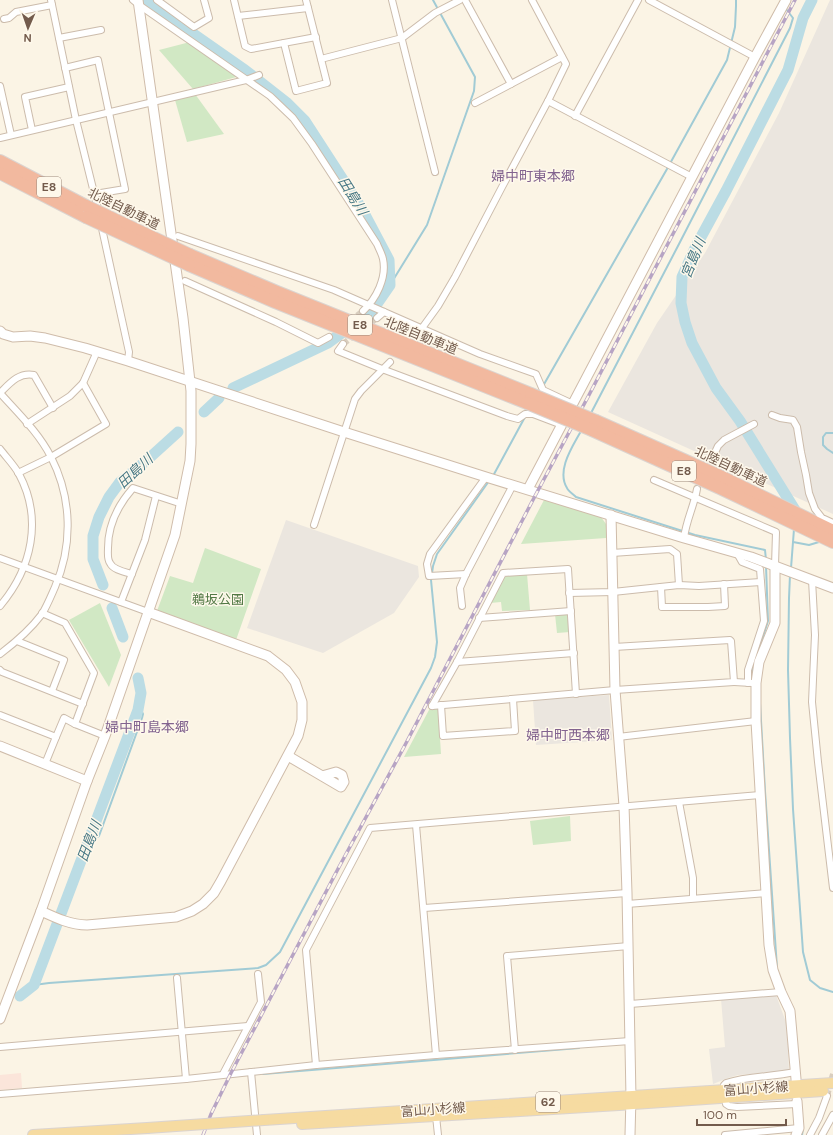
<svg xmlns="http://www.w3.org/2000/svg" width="833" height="1135" font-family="'DM Sans','Noto Sans JP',sans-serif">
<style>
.commercial{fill:#fbe5da}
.industrial{fill:#ebe6df}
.green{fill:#d1e8c4}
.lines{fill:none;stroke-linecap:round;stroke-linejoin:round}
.stream{stroke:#a1cbd5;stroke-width:2}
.river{stroke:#bbdce4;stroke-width:11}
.street-tunnel{stroke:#d9cebf;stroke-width:6;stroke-dasharray:6 3;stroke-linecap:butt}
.street-casing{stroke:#ccbcac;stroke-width:8}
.secondary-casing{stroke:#cfbcaa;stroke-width:11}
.primary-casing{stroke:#dbd4d0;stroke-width:12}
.highway-casing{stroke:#dbd4d0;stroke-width:14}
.street{stroke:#fff;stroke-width:6}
.secondary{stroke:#fff;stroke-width:9}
.primary{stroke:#f6dba1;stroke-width:10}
.highway{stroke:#f2b99f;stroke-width:12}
.rail-casing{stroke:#b7a4c4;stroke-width:3.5}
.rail{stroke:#fef8eb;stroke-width:2;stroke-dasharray:6;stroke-linecap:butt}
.primary-bridge-casing{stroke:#dbd4d0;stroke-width:12;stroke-linecap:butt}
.highway-bridge-casing{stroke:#dbd4d0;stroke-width:14;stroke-linecap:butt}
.primary-bridge{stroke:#f6dba1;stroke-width:10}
.highway-bridge{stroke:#f2b99f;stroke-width:12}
.labels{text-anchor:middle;stroke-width:3;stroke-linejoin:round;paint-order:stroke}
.shield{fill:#fef8eb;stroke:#9d8a7c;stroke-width:1}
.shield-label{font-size:12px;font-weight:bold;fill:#735b4c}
.street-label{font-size:13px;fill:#735b4c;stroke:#fef8eb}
.park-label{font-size:13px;fill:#517844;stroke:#fef8eb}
.neighbourhood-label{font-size:14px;fill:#82638f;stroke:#fef8eb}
.water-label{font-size:14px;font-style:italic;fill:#477885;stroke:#fef8eb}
</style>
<rect width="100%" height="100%" fill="#fbf4e5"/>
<polygon class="commercial" points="21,1073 22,1088 0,1090 0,1075"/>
<g class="industrial">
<polygon points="830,0 833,0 833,514 608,412 657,323 705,253 779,113"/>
<polygon points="286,520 418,566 419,577 394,613 323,653 247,628"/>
<polygon points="609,695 612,740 536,745 533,700"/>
<polygon points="776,995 787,1025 789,1071 738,1075 728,1078 713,1084 709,1049 725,1047 721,999"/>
</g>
<g class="green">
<polygon points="190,42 240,76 193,89 159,50"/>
<polygon points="195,94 224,134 187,142 175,100"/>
<polygon points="544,500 601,517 606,524 606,538 521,544"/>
<polygon points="205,548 261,569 236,640 157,611 170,576 193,583"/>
<polygon points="527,574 530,610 502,611 501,602 490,603 503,578 508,575"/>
<polygon points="100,603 121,655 109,687 69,620"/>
<polygon points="566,613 569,616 570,632 557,633 555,614"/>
<polygon points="430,708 438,708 441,754 404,757"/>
<polygon points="570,816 571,841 533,845 530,821"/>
</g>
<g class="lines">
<g class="stream">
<polyline points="390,285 427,225 474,91 475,77 433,0"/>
<polyline points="543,386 667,169 727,60 735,27 736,6 736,0"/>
<polyline points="590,415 679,244 790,28 793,18 786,9 787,6"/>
<path d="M 581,431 C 573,446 556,470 567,488 C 568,491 573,494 576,497 L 695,535 L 765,550 L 766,560"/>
<polyline points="833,433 826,433 823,437 823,445 827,449 833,453"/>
<polyline points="493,476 525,417"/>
<polyline points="793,542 809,545 819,542 820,540"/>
<polyline points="791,568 794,529"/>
<polyline points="790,575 789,598 788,670 790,738 793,809 803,952 810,980 820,988 833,992"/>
<polyline points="753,679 751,677 753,667 768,621 766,566"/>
<polyline points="760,703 765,791 777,968"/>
<polyline points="90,837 95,838 99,836 142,718 143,714 142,712 138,710"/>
<polyline points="34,985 49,983 258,968 266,965 280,952 431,668 435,657 437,642 431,580 433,566 437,554 489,481"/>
<polyline points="263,1074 579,1048"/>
<polyline points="802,1135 803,1128"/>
</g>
<g class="river">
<polyline points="145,0 245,70 286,102 305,121 362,209 389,260 390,285 372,311 328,343 233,388"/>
<polyline points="204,412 219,398"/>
<polyline points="795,510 740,421 716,388 692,343 685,322 681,303 682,277 695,248 726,191 788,70 803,18 812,0"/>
<polyline points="103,585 93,559 93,536 99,517 109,497 120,482 146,461 178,432"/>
<polyline points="112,608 123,637"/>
<polyline points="20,996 34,985 138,710 141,693 138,678"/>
</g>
<g class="street-tunnel">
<polyline points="350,321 363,311"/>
<polyline points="364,328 377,318"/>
<polyline points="343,344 356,334"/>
<polyline points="697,489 712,459"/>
<polyline points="827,1096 833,1074"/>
</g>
<defs>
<g id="street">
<polyline points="51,0 76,120 99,213"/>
<path d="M 133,0 L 139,5 L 270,96 L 293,118 L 312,144 L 377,244 C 379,249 382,254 383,259 C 387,278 376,299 363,311"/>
<polyline points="157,0 194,27 209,18 204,0"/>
<polyline points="234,0 245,46 251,49 316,37"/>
<polyline points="392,0 435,172"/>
<polyline points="465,0 511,84"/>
<polyline points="649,0 755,57"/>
<polyline points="238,16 308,8"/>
<polyline points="4,19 9,18 16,12 52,5"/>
<polyline points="59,38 101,30"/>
<polyline points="284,43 296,91 327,83 306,0"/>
<polyline points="321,59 402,38 435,13 460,0"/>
<polyline points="65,68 98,60 125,189 95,194"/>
<polyline points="0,86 11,135"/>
<polyline points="548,101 692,177"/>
<polyline points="475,103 562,57"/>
<polyline points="575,116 638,0"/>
<polyline points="32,130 25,97 69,87"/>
<polyline points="0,138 246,80 259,75"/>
<polyline points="101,224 129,352 128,361"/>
<polyline points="178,236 334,290 480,354 536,374 543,390 573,404"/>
<polyline points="185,281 276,322 318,343 329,337"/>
<polyline points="377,318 384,312"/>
<polyline points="417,335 438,306 455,277 502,187 548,101 566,64 532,0"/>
<polyline points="343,344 338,351 382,369 507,416 518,419 525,414 533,414 562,425"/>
<path d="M 0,393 C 18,413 39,433 51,457 C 72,498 73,545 55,587 C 51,596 47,606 42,614 C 30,630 16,642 0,654"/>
<path d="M 0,393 C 10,383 19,372 34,375 L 53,408"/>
<polyline points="772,415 780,418 793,420 797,427 801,452 806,475 809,493 815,509 822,518 833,523"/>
<polyline points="27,424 70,396 83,383 95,356 95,351"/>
<polyline points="712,459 718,446 724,440 754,424"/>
<polyline points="18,473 51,457 106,424 83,383"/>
<polyline points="654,480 776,532 775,566"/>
<polyline points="314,525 355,399 361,391 390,362"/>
<path d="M 684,538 C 686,521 694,506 697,489"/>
<polyline points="612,553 670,549 677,554 679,585"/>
<polyline points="737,553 742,562 760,569 764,621 748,670 748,683"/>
<polyline points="0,558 148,612"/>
<path d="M 132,574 C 125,572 113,570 110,563 C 107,559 108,552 108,548 C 108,525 118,505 133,488 L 182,504"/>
<polyline points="466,574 429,576 427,564 430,554 486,477"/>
<polyline points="812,580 815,635 812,702 818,762 833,888"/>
<polyline points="661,587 662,607 708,607 725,606 724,584"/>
<polyline points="569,593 613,592 679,585 699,586 761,582"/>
<polyline points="121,602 145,540 156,496"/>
<path d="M 0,606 C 32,568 43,519 19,474 C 14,465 6,457 0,449"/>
<polyline points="462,606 460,588 466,574 513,485"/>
<polyline points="42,613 65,623 94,673 75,724 105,736"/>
<polyline points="479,618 571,611"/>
<polyline points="17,641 64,660 52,691"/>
<polyline points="457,662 574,653"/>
<polyline points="0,670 2,672 83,704"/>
<polyline points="734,682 752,683"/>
<polyline points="441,705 443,736 515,731 513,699"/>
<polyline points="432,706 615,690 734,682 731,641 730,640 614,647"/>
<polyline points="432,706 457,662 503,573 568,569 576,694"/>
<polyline points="0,715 56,737 45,764"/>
<polyline points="56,737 64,718 75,724"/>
<polyline points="618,737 756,721"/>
<polyline points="679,802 693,878 693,898"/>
<polyline points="416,825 436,1055"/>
<polyline points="627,904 766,893"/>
<polyline points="424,908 627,893"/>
<polyline points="177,978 186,1079"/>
<polyline points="630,1004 781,992"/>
<polyline points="0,1047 248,1026"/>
<polyline points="515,1050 507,956 629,946"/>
<polyline points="316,1065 306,950 370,828 760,795"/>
<polyline points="251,1072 257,1135"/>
<polyline points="223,1074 261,1002 258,974"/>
<path d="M 725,1090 L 724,1085 L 726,1083 C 748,1076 772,1077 795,1072"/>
<polyline points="0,1094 186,1079 316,1065 436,1055 630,1041"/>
<polyline points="726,1098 726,1104 729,1106 737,1107 797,1104"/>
<polyline points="436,1116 438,1135"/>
<polyline points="725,1135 799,1128"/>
<polyline points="810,1135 819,1118 827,1096"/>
<polyline points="822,1135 833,1115"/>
</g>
<g id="secondary">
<polyline points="0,331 3,334 13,337 30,336 45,338 85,348 128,361 344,432 486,477 684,538 751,557 833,588"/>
<polyline points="528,489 755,57 786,0"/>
<polyline points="611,515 615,690 624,806 627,893 631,1097 630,1135"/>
<polyline points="775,566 775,623 759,662 756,683 756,721 769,945 773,970 781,992 790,1011 796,1079"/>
<polyline points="0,746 87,781"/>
<polyline points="288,756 341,787 344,782 342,775 336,772 322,776"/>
<path d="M 41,911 C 56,918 71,925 87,925 L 176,917 L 192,911 L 203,904 L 214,893 L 221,881 L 298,736 L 302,720 L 302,702 L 295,682 L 286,670 L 268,656 L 148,612"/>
<polyline points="0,1019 41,911 87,781 105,736 175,535 190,461 191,444 191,391 183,318 138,0"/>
<polyline points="796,1135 799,1128 797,1101"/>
</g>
<g id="primary">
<polyline points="264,1120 833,1083"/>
<polyline points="302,1124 619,1105 823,1091"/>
<polyline points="33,1135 147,1128"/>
</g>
<g id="highway">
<polyline points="0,161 86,206"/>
<polyline points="0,173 86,217"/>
<polyline points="190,255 277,292 531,394"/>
<polyline points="189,265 275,302 527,403"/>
<polyline points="596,421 722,477 833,531"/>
<polyline points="592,430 720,488 833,542"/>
</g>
</defs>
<use href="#street" class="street-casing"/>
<use href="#secondary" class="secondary-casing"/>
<use href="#primary" class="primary-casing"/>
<use href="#highway" class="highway-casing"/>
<use href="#street" class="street"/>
<use href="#secondary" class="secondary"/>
<use href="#primary" class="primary"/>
<use href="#highway" class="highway"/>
<defs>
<polyline id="rail" points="203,1135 211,1114 231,1073 339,867 404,747 535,496 589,395 795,0"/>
</defs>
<use href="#rail" class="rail-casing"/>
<use href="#rail" class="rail"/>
<defs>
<polyline id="primary-bridge" points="147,1128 264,1120"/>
<g id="highway-bridge">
<polyline points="86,206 190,255"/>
<polyline points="86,217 189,265"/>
<polyline points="531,394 596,421"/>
<polyline points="527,403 592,430"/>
</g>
</defs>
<use href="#primary-bridge" class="primary-bridge-casing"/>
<use href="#highway-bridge" class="highway-bridge-casing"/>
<use href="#primary-bridge" class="primary-bridge"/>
<use href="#highway-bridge" class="highway-bridge"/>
</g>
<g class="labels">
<g class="shield">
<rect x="37" y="177" width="24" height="20" rx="3"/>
<rect x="348" y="315" width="24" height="20" rx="3"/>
<rect x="672" y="461" width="24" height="20" rx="3"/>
<rect x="536" y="1092" width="24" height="20" rx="3"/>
</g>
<g class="shield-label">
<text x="49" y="191">E8</text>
<text x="360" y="329">E8</text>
<text x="684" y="475">E8</text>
<text x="548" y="1106">62</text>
</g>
<g class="street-label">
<text transform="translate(124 208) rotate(26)" y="5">北陸自動車道</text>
<text transform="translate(421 335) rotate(22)" y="5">北陸自動車道</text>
<text transform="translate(731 466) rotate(25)" y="5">北陸自動車道</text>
<text transform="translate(756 1088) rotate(-4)" y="5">富山小杉線</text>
<text transform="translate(433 1109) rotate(-4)" y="5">富山小杉線</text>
</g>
<g class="park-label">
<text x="218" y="604">鵜坂公園</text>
</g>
<g class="neighbourhood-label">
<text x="533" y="181">婦中町東本郷</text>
<text x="147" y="732">婦中町島本郷</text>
<text x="568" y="740">婦中町西本郷</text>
</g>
<g class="water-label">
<text transform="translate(353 196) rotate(58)" y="5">田島川</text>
<text transform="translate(693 258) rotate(-68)" y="5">宮島川</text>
<text transform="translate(135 471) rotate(-43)" y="5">田島川</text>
<text transform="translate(89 841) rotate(-69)" y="5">田島川</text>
</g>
</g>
<g transform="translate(28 28) rotate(182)" stroke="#fef8eb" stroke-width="3" paint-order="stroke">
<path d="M0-3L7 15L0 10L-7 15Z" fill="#735b4c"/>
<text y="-6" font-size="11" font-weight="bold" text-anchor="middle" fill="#735b4c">N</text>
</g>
<path d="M697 1119v6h89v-6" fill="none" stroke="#735b4c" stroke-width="2"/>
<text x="703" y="1119" font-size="12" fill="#735b4c" stroke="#fef8eb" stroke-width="3" paint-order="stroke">100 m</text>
</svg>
